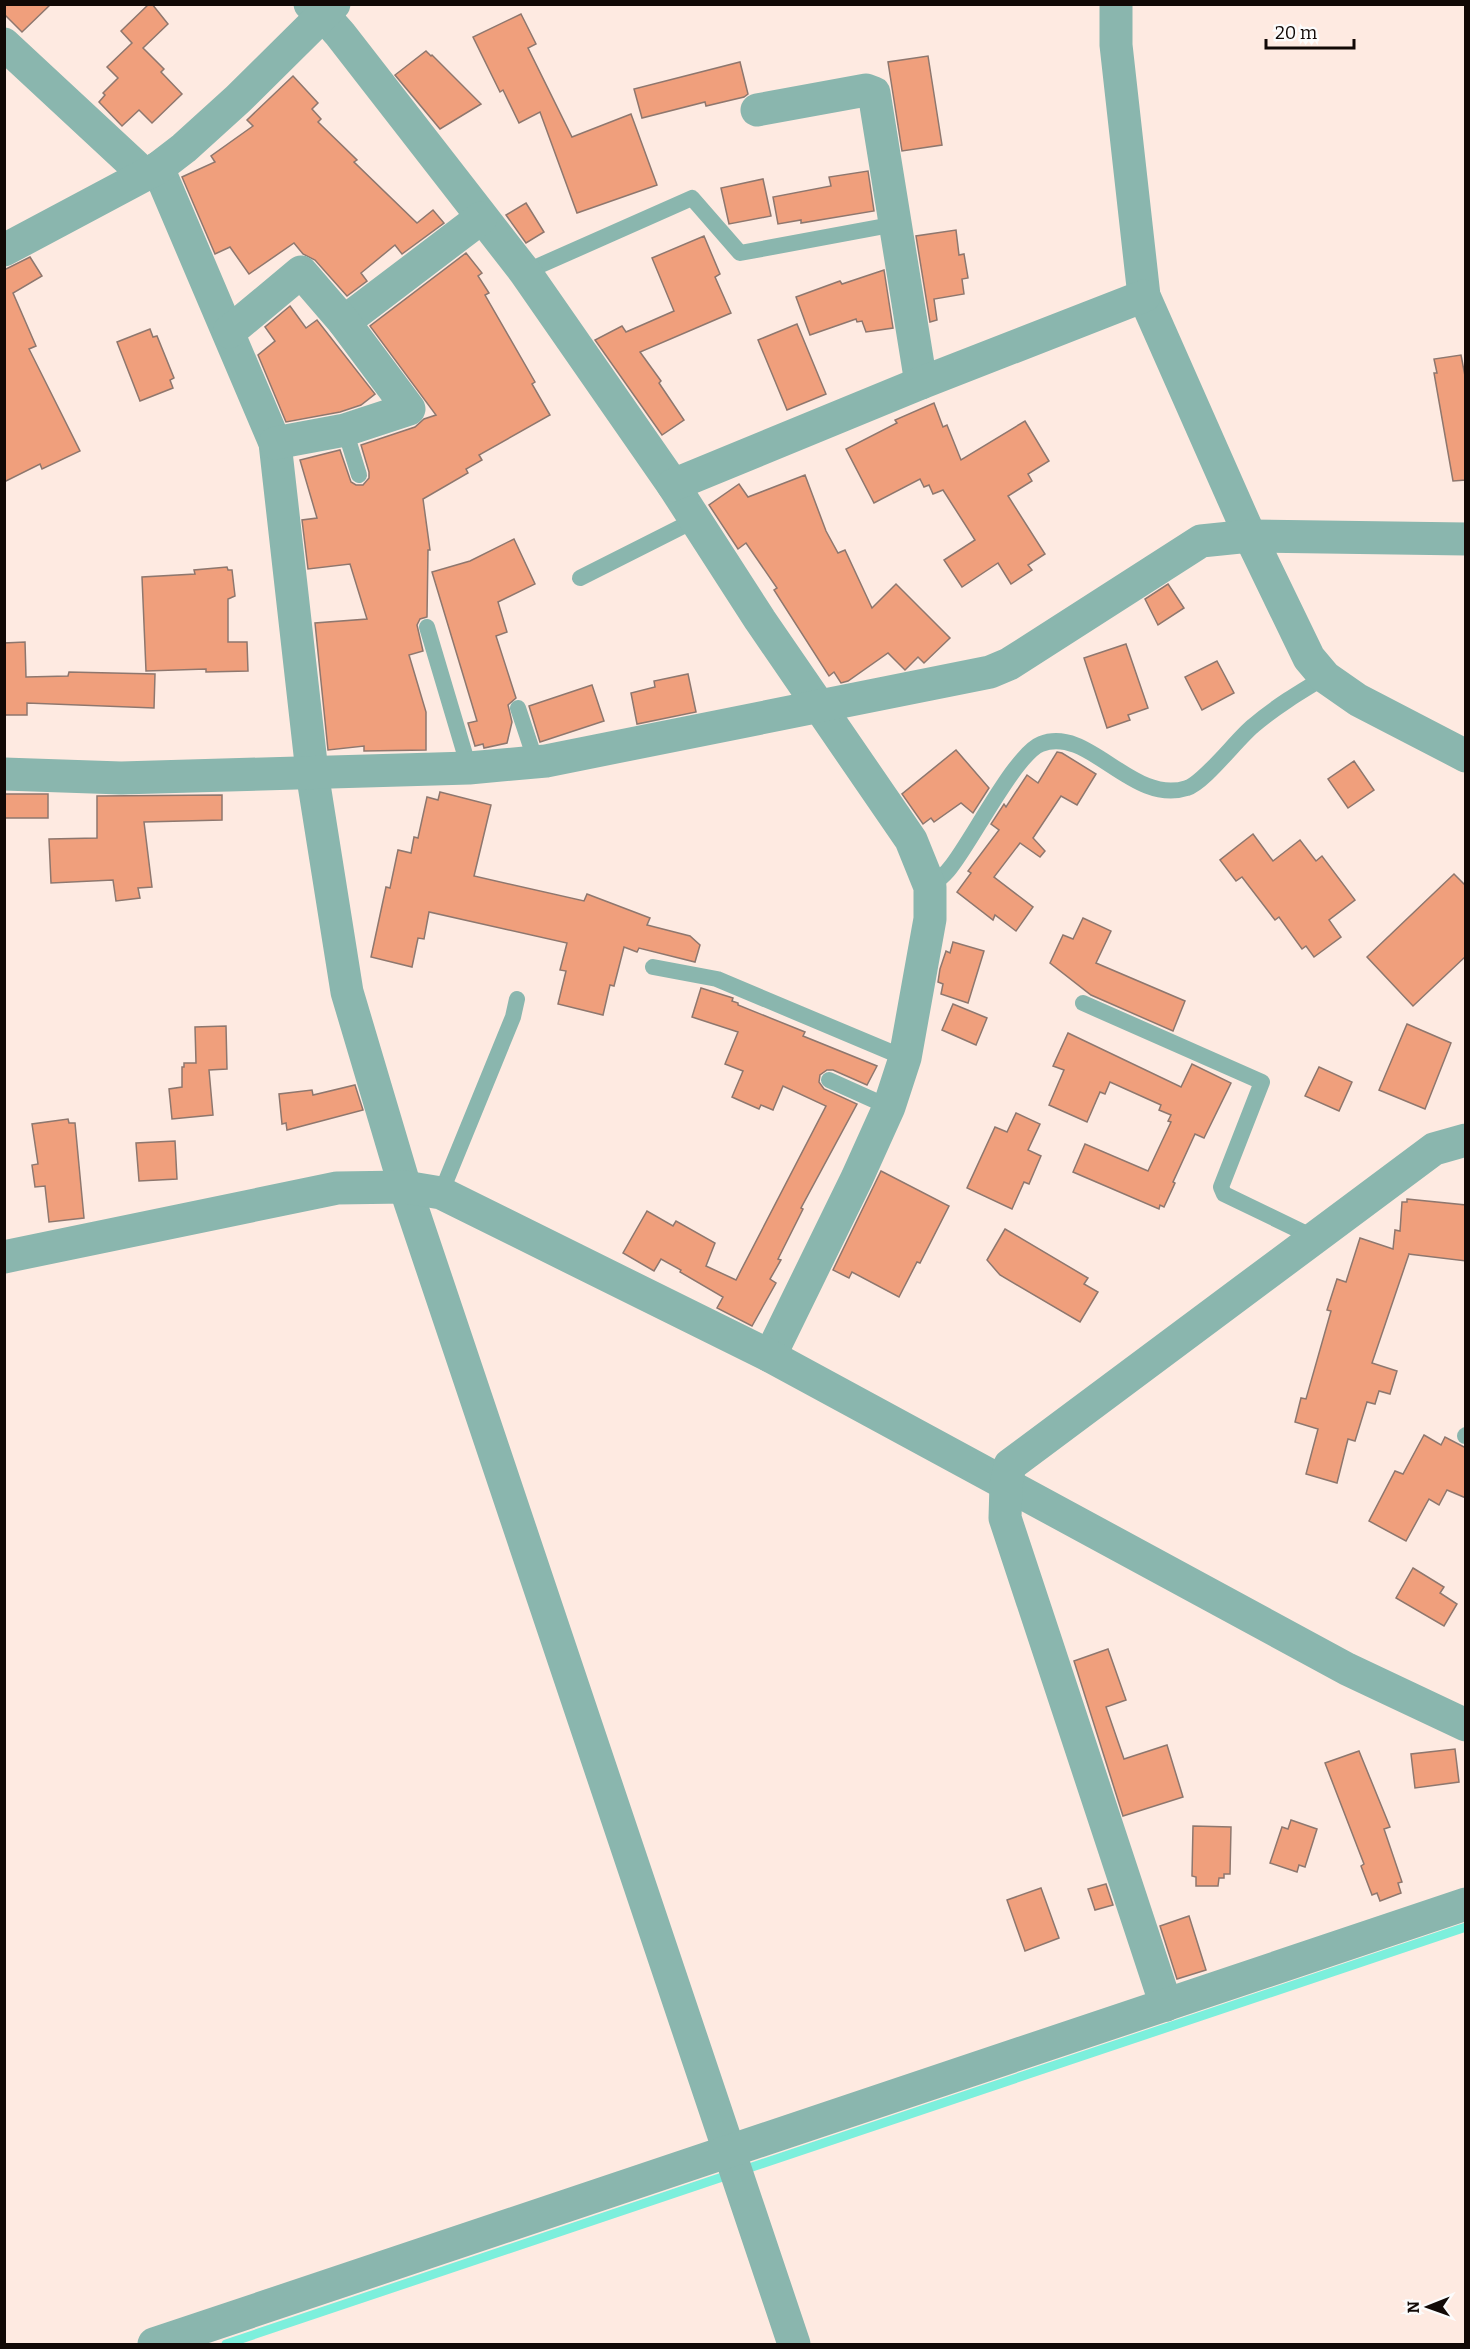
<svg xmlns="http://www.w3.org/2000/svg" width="1470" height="2349" font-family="Bitter,serif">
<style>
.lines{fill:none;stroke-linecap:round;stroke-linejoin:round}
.stream{stroke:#7cefdc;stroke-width:9}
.building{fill:#f09f7c;stroke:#8e776e;stroke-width:1.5}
.service{stroke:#8ab6ae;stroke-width:16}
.minor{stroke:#8ab6ae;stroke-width:33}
.tertiary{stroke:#8ab6ae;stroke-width:33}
</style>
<rect width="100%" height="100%" fill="#feeae1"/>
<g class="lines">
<polyline class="stream" points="226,2344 1466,1927"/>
</g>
<g class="building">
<polygon points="4,4 51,4 22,32 4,14"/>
<polygon points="149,4 152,4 168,24 143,48 164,69 161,72 182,94 152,123 139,110 122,126 99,102 105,95 103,93 118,78 107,67 132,43 121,31"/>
<polygon points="521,14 536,44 528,48 572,137 631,114 657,185 577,213 540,112 519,123 503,90 500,92 473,37"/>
<polygon points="426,51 431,56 432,55 481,104 440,129 395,75"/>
<polygon points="928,56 942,145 902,151 888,62"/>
<polygon points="740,62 748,94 744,97 706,106 705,102 642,118 634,89"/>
<polygon points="293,76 318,103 312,109 321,119 318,122 357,160 354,162 417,223 433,210 444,223 402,254 395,245 361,273 367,281 347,296 315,260 303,254 294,243 249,274 230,247 215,254 182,177 215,162 211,156 253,126 247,120"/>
<polygon points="868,171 874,211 801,223 801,220 778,224 773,197 831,186 829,177"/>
<polygon points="763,179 771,216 729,224 721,188"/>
<polygon points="526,203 544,232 526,243 506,215"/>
<polygon points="956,230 959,255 964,254 968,278 962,279 964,294 934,299 937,320 930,322 916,236"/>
<polygon points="704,236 720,274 715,277 731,313 640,352 661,381 659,383 684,420 662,435 595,340 622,326 626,332 674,311 652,258"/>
<polygon points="466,253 482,273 478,276 489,293 485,295 535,382 532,384 550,415 479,455 482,460 466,469 468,473 423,499 430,550 428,550 427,617 420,619 417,625 423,651 409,655 426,712 426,750 364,751 364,746 328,750 315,623 367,619 350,564 308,569 302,520 317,518 300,460 340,450 351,482 356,485 363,485 369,478 369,472 361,445 415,427 424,419 436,415 370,326"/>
<polygon points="30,257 42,276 13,293 36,346 29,349 80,451 42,469 40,464 4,482 4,270"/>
<polygon points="884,270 893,328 866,332 862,321 857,322 856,319 810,335 796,297 840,281 842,284"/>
<polygon points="290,306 306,328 317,320 375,394 361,405 340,412 286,422 258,355 275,341 265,327"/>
<polygon points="797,324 826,394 787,410 758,340"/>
<polygon points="150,329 153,337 157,336 174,378 170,380 173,388 140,401 117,342"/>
<polygon points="1461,355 1466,381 1466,480 1453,481 1434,373 1437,373 1434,359"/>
<polygon points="934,403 943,427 947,425 961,460 1025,421 1049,461 1028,474 1032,481 1008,496 1045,554 1028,565 1032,570 1011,584 998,563 962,587 944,560 975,540 943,490 933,494 929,485 924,487 920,479 874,503 846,449 897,423 895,420"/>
<polygon points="805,475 826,531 838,553 845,550 872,608 896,584 950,638 924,663 918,657 905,670 888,653 848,681 841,683 834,672 829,676 774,590 777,588 746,543 738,549 709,505 739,484 748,497"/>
<polygon points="514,539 535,584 498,602 507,632 496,636 516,698 508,705 512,722 507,743 484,748 483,744 475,746 468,723 477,721 432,572 470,561"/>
<polygon points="227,567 228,570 232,570 235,596 228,599 228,642 247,642 248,671 206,672 206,669 146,671 142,577 195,574 194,570"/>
<polygon points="1168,584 1184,608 1158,625 1145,599"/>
<polygon points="25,642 26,677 68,676 69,672 155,674 154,708 27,703 27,715 4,715 4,643"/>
<polygon points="1126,644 1148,708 1128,715 1130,720 1107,728 1084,658"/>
<polygon points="1217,661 1234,693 1202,710 1185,677"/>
<polygon points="688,674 696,712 637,724 631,693 655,687 654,681"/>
<polygon points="592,685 604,721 540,742 529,706"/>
<polygon points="956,750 989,788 973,813 961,803 934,822 931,818 923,824 902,794"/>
<polygon points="1057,752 1062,753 1096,774 1077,805 1061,796 1033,838 1045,851 1040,857 1020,843 994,877 1033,907 1016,931 995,915 993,920 957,892 971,873 968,871 999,830 991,824 1004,804 1006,807 1027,775 1038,783"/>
<polygon points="1354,761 1374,790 1348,808 1328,779"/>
<polygon points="440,792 491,805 474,876 584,901 587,894 650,918 647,925 690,936 700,945 695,962 639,948 637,952 624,947 614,986 610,985 603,1015 558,1004 566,971 560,970 567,943 429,912 424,939 418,938 412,967 371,957 386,887 390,888 398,850 411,853 414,837 418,838 427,797 438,800"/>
<rect x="4" y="794" width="44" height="24"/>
<polygon points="222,795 222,820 144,822 152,887 138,888 140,898 116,901 113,880 51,883 49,839 97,838 97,796"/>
<polygon points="1253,834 1273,861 1300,840 1316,861 1322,856 1355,900 1329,920 1341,937 1314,957 1306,946 1302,949 1279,917 1275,920 1242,877 1236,881 1220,860"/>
<polygon points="1454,874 1466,886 1466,956 1413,1006 1367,957"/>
<polygon points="1083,918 1111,931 1096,963 1185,1001 1173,1031 1091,995 1050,963 1063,935 1073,939"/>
<polygon points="953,942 984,951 968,1003 941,994 943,984 938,982 940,969 946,951 950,953"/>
<polygon points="701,988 733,998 732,1001 738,1003 738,1005 805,1032 803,1036 877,1066 867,1085 833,1070 827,1070 820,1075 819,1082 824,1089 857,1104 801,1208 803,1209 778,1259 781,1260 770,1279 776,1283 752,1326 717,1308 723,1297 680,1272 681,1270 661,1259 654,1271 623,1253 647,1211 673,1226 676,1221 715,1243 706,1266 736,1280 826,1106 783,1086 773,1110 761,1105 759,1109 732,1097 743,1071 725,1064 738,1032 692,1017"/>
<polygon points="953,1004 987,1018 976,1045 942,1030"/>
<polygon points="1407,1024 1451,1043 1425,1109 1379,1090"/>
<polygon points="226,1026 227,1069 209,1070 213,1115 172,1119 169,1089 182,1087 182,1067 184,1067 184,1063 196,1063 195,1027"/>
<polygon points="1068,1033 1181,1087 1192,1064 1231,1083 1204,1138 1195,1134 1173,1182 1175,1183 1164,1207 1160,1205 1159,1209 1073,1172 1085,1144 1148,1171 1171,1122 1168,1121 1171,1115 1159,1110 1161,1105 1110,1082 1105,1094 1100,1092 1087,1122 1049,1105 1064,1070 1053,1066"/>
<polygon points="1319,1067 1352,1082 1339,1111 1305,1096"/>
<polygon points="355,1085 363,1110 287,1130 286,1123 282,1124 279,1094 312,1090 313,1095"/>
<polygon points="1016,1113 1040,1124 1028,1150 1041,1156 1029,1184 1024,1182 1012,1209 967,1188 995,1127 1007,1132"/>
<polygon points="68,1119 69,1123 75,1123 84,1218 49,1222 45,1186 35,1187 32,1165 38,1164 32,1124"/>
<polygon points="175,1141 177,1179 139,1181 136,1143"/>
<polygon points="881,1171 949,1206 920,1263 917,1262 899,1297 852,1272 849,1278 833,1270"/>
<polygon points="1407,1199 1466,1205 1466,1261 1408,1254 1409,1254 1372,1363 1397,1371 1390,1394 1379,1391 1375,1404 1367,1402 1355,1441 1348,1439 1337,1483 1306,1474 1318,1429 1295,1422 1301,1398 1306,1399 1331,1311 1327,1310 1337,1279 1346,1282 1360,1238 1393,1249 1395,1230 1400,1231 1402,1202 1407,1202"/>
<polygon points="1005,1229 1088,1278 1084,1284 1098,1292 1080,1322 1000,1275 987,1260"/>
<polygon points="1424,1435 1441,1445 1445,1437 1466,1448 1466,1498 1447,1490 1439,1505 1429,1499 1406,1541 1369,1521 1395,1471 1403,1474"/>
<polygon points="1413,1568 1444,1587 1440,1593 1457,1604 1444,1626 1396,1598"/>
<polygon points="1108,1649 1126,1700 1106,1707 1124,1759 1167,1745 1183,1797 1123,1816 1074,1661"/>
<polygon points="1455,1749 1459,1782 1415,1788 1411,1754"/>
<polygon points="1359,1751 1390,1827 1384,1829 1402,1882 1398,1883 1401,1893 1380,1901 1377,1893 1372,1895 1361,1866 1364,1864 1325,1763"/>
<polygon points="1291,1820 1317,1829 1305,1867 1299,1865 1297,1872 1270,1863 1282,1827 1288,1829"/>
<polygon points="1193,1826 1231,1827 1230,1874 1224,1874 1224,1878 1219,1878 1218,1886 1196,1886 1196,1877 1192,1876"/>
<polygon points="1106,1884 1113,1905 1095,1910 1088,1889"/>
<polygon points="1041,1888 1059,1938 1025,1951 1007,1900"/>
<polygon points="1189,1916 1206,1970 1177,1979 1160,1926"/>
</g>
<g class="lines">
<g class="service">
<polyline points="525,272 692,198 740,253 896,224"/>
<polyline points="345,430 359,475"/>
<polyline points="580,578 695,520"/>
<polyline points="427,627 469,768"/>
<polyline points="518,708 536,762"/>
<path d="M 930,887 C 937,881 945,875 950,868 C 971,843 1015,754 1041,744 C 1089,725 1132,806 1187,788 C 1204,783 1237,739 1253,726 C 1275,707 1300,692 1325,677"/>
<polyline points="653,967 717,979 905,1058"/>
<polyline points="1083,1003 1262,1082 1221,1187 1224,1194 1315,1238"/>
<polyline points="829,1080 889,1107"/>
<polyline points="441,1193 513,1017 517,999"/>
<polyline points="1465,1436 1466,1435"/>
</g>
<g class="minor">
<polyline points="310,4 324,16 340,34 525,272 673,485 760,620 911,840 930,887 930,919 905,1058 889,1107 857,1178 770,1356"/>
<polyline points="1116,4 1116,45 1144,296 1250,536 1309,658 1325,677 1358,700 1466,756"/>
<polyline points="4,44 145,175"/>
<polyline points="757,110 866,90 874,93 921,383"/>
<polyline points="158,168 275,443 312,772 347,992 405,1187 794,2344"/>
<polyline points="344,322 481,218"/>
<polyline points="229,332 301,272 344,322 409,409 345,430 275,443"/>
<polyline points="673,485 921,383 1144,296"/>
<polyline points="4,774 121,778 469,768 546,761 990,672 1009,664 1201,541 1250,536 1466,539"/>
<polyline points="4,1257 337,1188 405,1187 441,1193 770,1356 1347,1669 1466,1725"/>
<polyline points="1166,2005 1005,1518 1006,1485 1010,1465 1434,1149 1466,1140"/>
<polyline points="154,2344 1466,1904"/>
</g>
<polyline class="tertiary" points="4,250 158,168 184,148 238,99 334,4"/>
</g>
<rect width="1470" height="2349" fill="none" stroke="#110906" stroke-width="12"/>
<g transform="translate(1428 2307) rotate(269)" stroke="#fcfcfc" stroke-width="4.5" paint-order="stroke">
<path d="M0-4.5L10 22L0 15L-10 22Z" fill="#110906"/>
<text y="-9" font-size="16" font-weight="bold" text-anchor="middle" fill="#110906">N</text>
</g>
<path d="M1266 39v9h88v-9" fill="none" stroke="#110906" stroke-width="3"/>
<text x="1275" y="39" font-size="18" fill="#110906" stroke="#fcfcfc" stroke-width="4.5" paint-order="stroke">20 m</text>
</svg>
